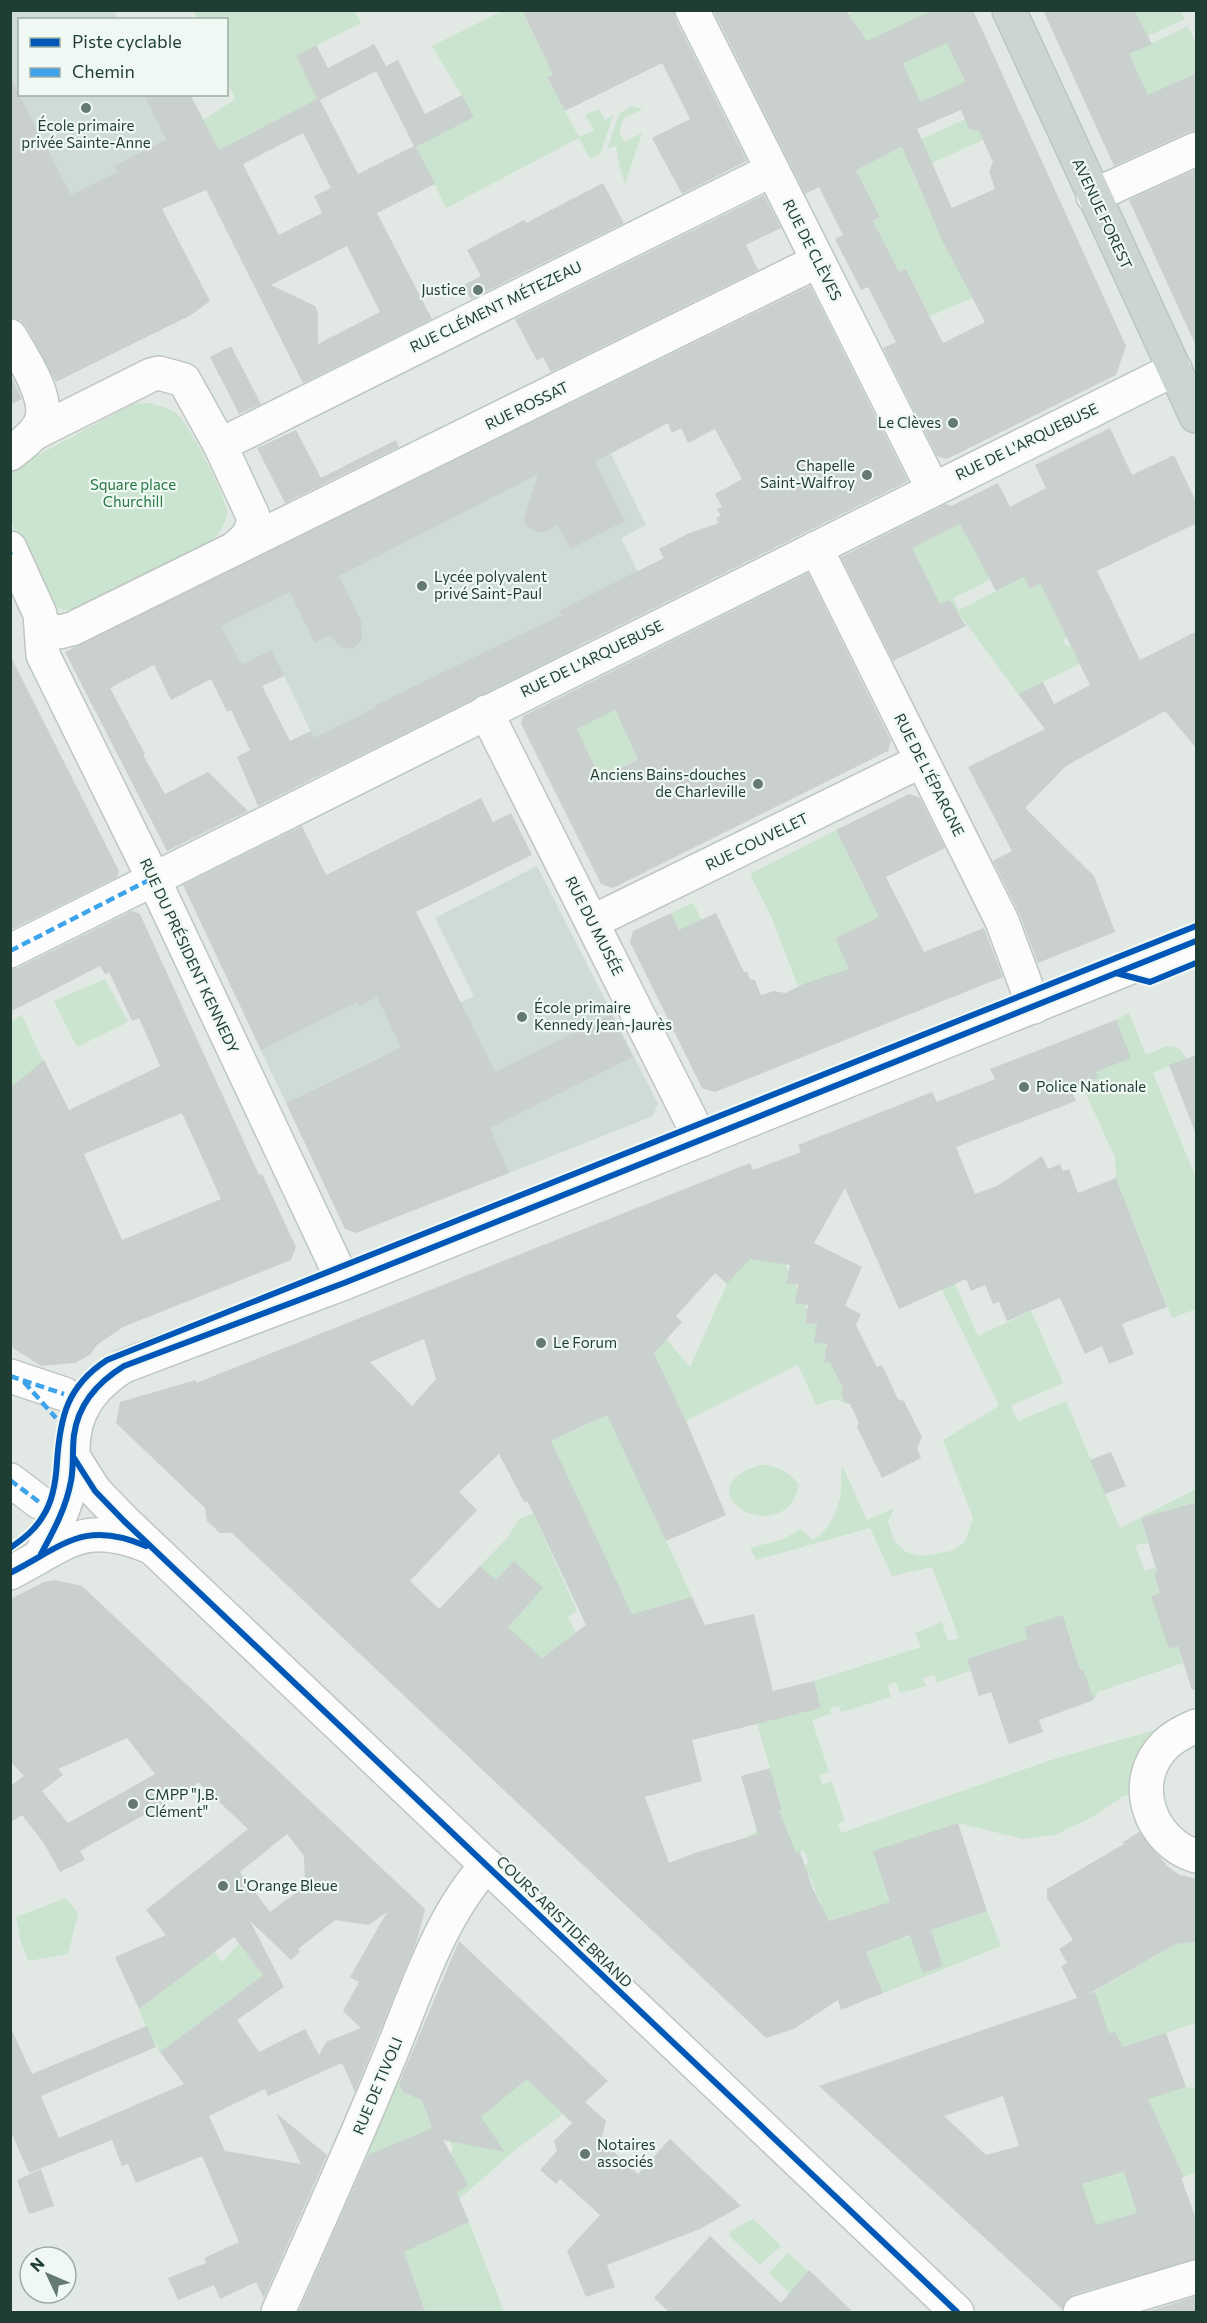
<svg xmlns="http://www.w3.org/2000/svg" width="1207" height="2323" font-family="Commissioner,sans-serif">
<style>
.built{fill:#cfdbd5}
.green{fill:#cae4d0}
.building{fill:#c9d0cd;fill-rule:evenodd}
.lines{fill:none;stroke-linecap:round;stroke-linejoin:round}
.minor-casing{stroke:#bfc6c2;stroke-width:36}
.major-casing{stroke:#bbc5c1;stroke-width:36}
.minor{stroke:#fbfcfb;stroke-width:33}
.major{stroke:#ccd5d2;stroke-width:33}
.quiet{stroke:#3da4eb;stroke-width:4.5;stroke-dasharray:9 4.5;stroke-linecap:butt}
.cycleway-casing{stroke:#f0f8f3;stroke-width:10}
.cycleway{stroke:#0057b8;stroke-width:6}
.poi-dot{fill:#637971;stroke:#f0f8f3;stroke-width:2}
.labels{text-anchor:middle;stroke-width:4.5;stroke-linejoin:round;paint-order:stroke}
.poi-label{font-size:15px;fill:#1f3d33;stroke:#f0f8f3;text-anchor:start}
.street-label{font-size:15px;fill:#1f3d33;stroke:#f0f8f3}
.park-label{font-size:15px;fill:#267740;stroke:#f0f8f3}
</style>
<rect width="100%" height="100%" fill="#e2e9e5"/>
<g class="built">
<polygon points="11,11 114,11 118,19 20,20 20,94 154,95 173,135 113,166 117,172 71,196 11,122"/>
<polygon points="564,399 597,461 611,454 646,525 621,538 638,572 558,611 579,650 331,773 284,676 241,696 221,626 243,601 228,570"/>
<polygon points="537,866 658,1104 653,1116 509,1173 383,1055 286,1103 248,1023 332,981 319,956 424,1020 474,996 435,918"/>
</g>
<g class="green">
<path d="M 853,10 L 933,11 L 980,27 L 988,43 L 954,58 L 966,86 C 942,90 939,92 923,111 L 890,31 L 867,41 L 849,14 Z"/>
<polygon points="1180,10 1185,19 1148,36 1104,11"/>
<polygon points="193,11 355,11 361,23 296,56 317,99 202,159 203,120 235,99 227,80 226,20 198,19"/>
<polygon points="502,11 522,11 553,75 547,78 579,137 594,130 585,115 599,109 605,120 613,115 601,153 590,159 579,138 446,208 416,147 474,116 432,46"/>
<polygon points="1188,26 1196,44 1196,73 1141,100 1138,74 1134,72 1121,58"/>
<polygon points="632,106 643,109 624,118 619,131 624,142 642,133 625,184 619,165 616,146 607,149 619,114"/>
<polygon points="972,116 983,140 912,172 938,230 973,298 930,316 906,269 899,272 873,221 880,217 856,169"/>
<path d="M 149,403 C 159,406 172,408 179,416 C 190,427 228,499 227,513 C 226,526 217,535 209,545 L 77,610 L 64,610 L 52,606 L 42,595 L 11,521 L 10,474 L 23,463 L 133,404 Z"/>
<polygon points="960,523 990,580 953,598 959,610 1016,581 1006,562 1032,549 1030,588 1044,581 1067,638 1063,640 1066,646 1070,645 1080,664 1018,694 957,611 946,616 928,581 906,550"/>
<polygon points="605,690 638,759 601,778 577,729"/>
<polygon points="836,830 864,888 883,915 835,938 849,969 798,987 771,916 750,874"/>
<polygon points="693,903 714,943 685,929 679,929 671,913"/>
<polygon points="105,979 128,1022 77,1047 54,1001"/>
<polygon points="1129,1013 1146,1055 1167,1046 1179,1048 1187,1059 1153,1073 1196,1178 1196,1309 1172,1318 1116,1178 1115,1158 1082,1085 1098,1078 1096,1072 1130,1058 1116,1020"/>
<polygon points="22,1015 43,1061 11,1088 11,1021"/>
<polygon points="739,1247 785,1264 790,1274 787,1276 786,1283 795,1285 809,1313 806,1316 805,1323 816,1324 829,1352 825,1354 824,1361 830,1362 843,1389 841,1394 845,1403 834,1399 816,1405 798,1365 686,1421 649,1342 666,1339 690,1367 727,1284 737,1273"/>
<path d="M 955,1284 L 978,1336 L 1031,1311 L 1063,1383 L 1011,1406 L 1018,1421 L 1066,1401 L 1120,1528 L 1196,1489 L 1196,1502 L 1141,1518 L 1148,1543 L 1135,1545 L 1145,1571 L 1158,1566 L 1160,1571 L 1154,1573 L 1160,1593 L 1152,1596 L 1169,1649 L 1178,1646 L 1183,1663 L 1098,1692 L 1094,1700 L 1083,1669 L 1075,1672 L 1073,1646 L 1063,1615 L 1028,1639 L 967,1659 L 971,1670 L 937,1683 L 934,1675 L 923,1678 L 926,1686 L 900,1693 L 896,1682 L 888,1685 L 891,1697 L 841,1712 L 839,1706 L 830,1708 L 831,1714 L 812,1720 L 829,1772 L 819,1775 L 822,1784 L 832,1782 L 845,1821 L 838,1824 L 841,1833 L 1051,1760 L 1185,1721 L 1139,1792 L 1122,1797 L 1094,1816 L 1055,1835 L 1023,1839 L 958,1823 L 874,1851 L 902,1939 L 911,1936 L 943,1966 L 934,1938 L 921,1933 L 987,1911 L 1001,1946 L 883,1993 L 866,1952 L 895,1941 L 884,1904 L 828,1921 L 808,1873 L 805,1873 L 802,1866 L 809,1863 L 804,1851 L 796,1853 L 794,1848 L 749,1860 L 743,1839 L 762,1828 L 754,1818 L 782,1809 L 757,1724 L 821,1708 L 814,1681 L 921,1647 L 915,1633 L 942,1622 L 948,1641 L 959,1638 L 932,1567 L 892,1576 L 870,1528 L 756,1560 L 750,1548 L 784,1539 L 800,1529 L 813,1540 C 829,1531 839,1509 841,1491 C 842,1482 839,1476 843,1467 L 867,1520 L 894,1508 L 888,1521 L 894,1540 L 906,1552 L 921,1556 L 951,1551 L 965,1542 L 973,1518 L 943,1440 L 999,1406 L 941,1288 Z"/>
<polygon points="608,1415 692,1597 632,1614 550,1442"/>
<path d="M 760,1465 C 777,1464 788,1472 799,1484 C 786,1554 677,1491 760,1465 Z"/>
<polygon points="533,1513 577,1611 568,1617 576,1633 542,1658 523,1641 464,1681 482,1654 511,1629 498,1618 496,1580 480,1566 508,1537 519,1519"/>
<polygon points="66,1898 78,1913 68,1954 28,1961 21,1942 16,1917"/>
<polygon points="1196,1942 1196,2023 1123,2047 1115,2032 1109,2033 1100,2008 1087,1996 1176,1944"/>
<polygon points="239,1944 263,1975 160,2052 146,2027 139,2009 214,1951 222,1962"/>
<polygon points="1156,2073 1166,2093 1186,2087 1196,2088 1196,2172 1184,2177 1139,2082"/>
<polygon points="397,2078 404,2093 410,2096 418,2092 441,2103 426,2112 432,2128 379,2151 415,2247 423,2244 417,2230 442,2199 454,2229 469,2222 504,2312 426,2312 366,2150"/>
<polygon points="527,2079 563,2114 519,2147 459,2199 444,2159 451,2154 453,2146 449,2141"/>
<polygon points="1136,2169 1137,2213 1074,2241 1082,2184"/>
<polygon points="753,2219 781,2246 760,2265 729,2236 730,2231"/>
<polygon points="788,2253 808,2271 790,2293 769,2273"/>
</g>
<g class="building">
<polygon points="522,10 674,10 675,18 747,161 682,194 652,138 690,119 662,63 565,111 547,77 553,75"/>
<path d="M 713,10 L 846,10 L 867,41 L 933,10 L 973,10 L 1126,346 L 1116,375 L 947,459 L 937,456 L 883,348 L 896,342 L 868,287 L 861,290 L 835,239 L 843,235 L 819,187 L 805,194 ZM 947,43 L 965,82 L 920,102 L 903,63 ZM 961,110 L 969,129 L 979,131 L 993,162 L 989,171 L 995,189 L 952,208 L 917,129 ZM 902,147 L 942,240 L 985,322 L 943,343 L 906,269 L 899,272 L 873,221 L 880,217 L 856,170 Z"/>
<polygon points="1043,10 1134,10 1152,44 1129,54 1148,95 1197,73 1197,130 1188,132 1114,166"/>
<path d="M 374,44 L 386,66 L 398,60 L 425,114 L 462,95 L 474,117 L 416,147 L 435,184 L 377,213 L 432,319 L 303,383 L 206,190 L 162,209 L 210,301 L 191,315 L 56,382 L 26,326 L 20,320 L 10,317 L 10,77 L 71,195 L 117,172 L 113,166 L 166,139 L 144,94 L 190,94 L 219,150 L 317,99 L 296,56 L 316,45 L 328,68 ZM 376,71 L 414,146 L 358,174 L 320,100 ZM 303,133 L 331,188 L 314,196 L 322,213 L 279,235 L 243,164 ZM 347,246 L 380,312 L 318,344 L 318,313 L 315,306 L 271,285 Z"/>
<polygon points="1197,169 1197,348 1129,200"/>
<polygon points="603,183 624,223 471,299 464,285 481,276 467,250 524,220 526,223"/>
<polygon points="764,195 781,228 746,245 758,270 551,372 543,357 537,361 515,319"/>
<path d="M 810,286 L 908,481 L 258,806 L 237,757 L 250,750 L 231,710 L 227,712 L 211,679 L 171,700 L 154,665 L 110,688 L 145,754 L 143,755 L 165,794 L 208,772 L 248,811 L 167,851 L 65,652 ZM 668,423 L 672,433 L 681,428 L 688,443 L 715,429 L 742,479 L 715,494 L 722,507 L 717,509 L 721,516 L 716,518 L 719,523 L 687,534 L 659,549 L 664,558 L 558,611 L 561,615 L 374,706 L 375,708 L 314,738 L 311,731 L 290,741 L 262,686 L 284,676 L 271,650 L 242,665 L 221,626 L 290,592 L 315,643 L 330,635 L 341,647 L 352,649 L 362,640 L 361,621 L 339,576 L 538,474 L 524,520 L 528,528 L 542,533 L 558,525 L 570,549 L 625,521 L 595,462 Z"/>
<polygon points="231,346 261,404 239,414 210,357"/>
<polygon points="10,374 22,399 10,405"/>
<polygon points="1110,428 1132,475 1174,455 1197,504 1197,523 1097,571 1140,660 1197,631 1197,749 1165,711 1066,766 1025,808 1094,876 1115,932 1038,963 1019,913 993,861 1012,851 968,767 1045,729 1018,694 1043,682 1054,704 1090,685 1040,583 1030,589 1024,577 996,591 960,524 912,548 940,604 950,600 966,626 893,661 841,557 946,504 951,506 998,483 1010,507 1046,488 1035,465"/>
<polygon points="296,430 321,478 396,440 399,447 285,503 257,448"/>
<path d="M 808,573 L 891,741 L 888,751 L 613,888 L 601,884 L 521,724 L 523,716 ZM 615,710 L 638,759 L 601,779 L 577,729 Z"/>
<polygon points="10,655 119,871 117,877 10,930"/>
<polygon points="909,794 920,798 945,848 886,877 924,952 984,928 1003,977 715,1092 702,1088 630,942 633,931 671,913 679,930 716,913 744,972 747,971 750,979 755,980 761,995 774,991 785,993 806,983 849,969 835,938 879,917 836,830"/>
<polygon points="481,798 493,822 511,813 532,855 416,912 495,1072 612,1014 633,1057 490,1128 509,1173 356,1233 345,1229 286,1103 401,1047 377,997 359,1006 357,1002 261,1050 183,885 302,826 326,875"/>
<path d="M 132,911 L 140,914 L 259,1175 L 262,1174 L 296,1247 L 291,1260 L 123,1327 L 97,1345 L 90,1355 L 75,1363 L 41,1366 L 10,1346 L 10,1088 L 44,1060 L 69,1110 L 160,1066 L 139,1018 L 132,1021 L 109,972 L 105,974 L 100,966 L 10,1012 L 10,969 L 18,968 ZM 182,1113 L 221,1199 L 122,1240 L 84,1154 Z"/>
<path d="M 1116,1020 L 1131,1058 L 1096,1072 L 1098,1078 L 1071,1089 L 1076,1101 L 956,1147 L 975,1194 L 997,1186 L 1042,1156 L 1048,1169 L 1060,1164 L 1063,1171 L 1069,1169 L 1078,1193 L 1116,1178 L 1167,1307 L 1122,1324 L 1134,1354 L 1109,1364 L 1102,1346 L 1085,1354 L 1060,1298 L 1007,1321 L 999,1302 L 993,1304 L 985,1285 L 971,1291 L 966,1279 L 899,1309 L 845,1188 L 814,1243 L 862,1267 L 845,1306 L 861,1314 L 856,1325 L 877,1367 L 882,1365 L 898,1399 L 904,1401 L 922,1437 L 917,1448 L 921,1458 L 882,1478 L 857,1427 L 859,1423 L 850,1404 L 845,1403 L 841,1394 L 843,1389 L 830,1362 L 824,1362 L 827,1344 L 814,1342 L 817,1324 L 805,1323 L 808,1305 L 795,1303 L 798,1285 L 786,1283 L 790,1265 L 750,1259 L 727,1284 L 715,1273 L 676,1316 L 682,1322 L 654,1353 L 686,1421 L 726,1515 L 666,1541 L 607,1415 L 551,1441 L 632,1614 L 692,1597 L 705,1625 L 754,1614 L 773,1691 L 814,1681 L 821,1708 L 692,1740 L 702,1781 L 645,1797 L 669,1863 L 695,1853 L 758,1834 L 741,1776 L 770,1768 L 782,1810 L 779,1811 L 796,1853 L 800,1852 L 813,1889 L 829,1921 L 890,1902 L 873,1851 L 958,1823 L 987,1911 L 931,1930 L 943,1966 L 923,1973 L 910,1935 L 866,1952 L 883,1993 L 841,2010 L 838,2000 L 794,2029 L 766,2038 L 232,1533 L 220,1533 L 207,1521 L 205,1508 L 116,1423 L 120,1402 L 196,1380 L 196,1383 L 750,1163 L 753,1170 L 801,1152 L 798,1145 L 932,1092 L 937,1102 L 995,1079 L 990,1069 ZM 424,1339 L 436,1379 L 412,1406 L 370,1362 ZM 499,1454 L 524,1502 L 528,1502 L 586,1625 L 542,1658 L 508,1627 L 543,1588 L 514,1561 L 496,1580 L 480,1566 L 439,1609 L 410,1581 L 477,1510 L 459,1492 Z"/>
<polygon points="1197,1055 1197,1131 1195,1132 1169,1065"/>
<polygon points="1111,1452 1126,1486 1105,1494 1090,1460"/>
<polygon points="1197,1502 1197,1690 1192,1690 1178,1646 1169,1649 1151,1596 1160,1593 1154,1573 1157,1572 1141,1518"/>
<path d="M 55,1580 L 82,1586 L 425,1909 L 417,1940 L 355,2092 L 342,2063 L 268,2096 L 265,2089 L 209,2116 L 225,2151 L 301,2164 L 276,2113 L 327,2155 L 264,2298 L 256,2282 L 220,2299 L 214,2285 L 178,2300 L 168,2278 L 206,2263 L 204,2258 L 239,2242 L 202,2156 L 136,2183 L 128,2164 L 122,2166 L 112,2140 L 29,2173 L 10,2130 L 10,2026 L 32,2074 L 147,2026 L 156,2047 L 41,2096 L 59,2138 L 184,2084 L 160,2052 L 263,1975 L 234,1937 L 139,2009 L 115,1957 L 166,1935 L 146,1910 L 248,1829 L 198,1782 L 184,1799 L 174,1798 L 80,1851 L 85,1860 L 60,1872 L 43,1842 L 22,1815 L 10,1823 L 10,1786 L 24,1776 L 10,1761 L 10,1599 L 44,1582 ZM 127,1738 L 155,1774 L 68,1823 L 42,1791 L 63,1775 L 58,1769 ZM 287,1834 L 304,1856 L 305,1886 L 270,1912 L 240,1872 ZM 387,1912 L 350,1977 L 359,1982 L 343,2011 L 361,2028 L 326,2042 L 319,2055 L 305,2029 L 259,2052 L 237,2020 L 284,1987 L 250,1921 L 291,1960 L 300,1952 L 298,1949 L 335,1920 L 369,1925 Z"/>
<polygon points="1063,1615 1080,1670 1083,1669 1094,1700 1039,1720 1043,1732 1009,1744 991,1692 979,1696 967,1659 1028,1639 1024,1627"/>
<path d="M 1139,1832 L 1168,1867 L 1180,1875 L 1197,1879 L 1197,1942 L 1176,1944 L 1087,1995 L 1095,1992 L 1109,2033 L 1115,2032 L 1123,2047 L 1166,2033 L 1186,2087 L 1148,2099 L 1184,2177 L 1181,2178 L 1197,2221 L 1197,2259 L 1075,2294 L 1066,2300 L 1062,2309 L 819,2086 L 1077,1998 L 1061,1966 L 1067,1963 L 1059,1949 L 1073,1940 L 1047,1898 L 1047,1889 L 1124,1844 L 1123,1842 ZM 1003,2096 L 1019,2146 L 986,2155 L 944,2116 ZM 1124,2172 L 1137,2213 L 1096,2225 L 1082,2184 Z"/>
<polygon points="459,1941 608,2081 585,2102 606,2121 601,2140 638,2174 670,2139 741,2206 700,2229 607,2265 615,2287 586,2297 567,2251 600,2215 560,2179 556,2184 540,2170 557,2151 554,2141 572,2123 527,2079 481,2117 505,2152 443,2140 468,2185 457,2193 469,2222 404,2252 426,2313 298,2313 368,2155 432,2128 422,2100 404,2093 399,2083"/>
<polygon points="41,2169 54,2206 29,2214 17,2180"/>
<polygon points="710,2236 781,2303 809,2270 854,2313 670,2313 654,2298"/>
<polygon points="1197,2296 1197,2313 1143,2313"/>
</g>
<g class="lines">
<defs>
<g id="minor">
<polyline points="692,10 933,489"/>
<polyline points="1093,196 1196,149"/>
<path d="M 10,336 C 22,357 52,400 40,424 C 34,436 21,445 10,454"/>
<path d="M 33,434 L 151,375 L 159,373 L 184,380 L 220,445 L 253,516 C 254,532 246,539 234,549 L 72,629 L 59,632 L 42,628"/>
<polyline points="220,445 772,170"/>
<polyline points="10,548 40,614 43,655 153,878 344,1283"/>
<polyline points="816,548 1002,921 1034,1007"/>
<polyline points="234,549 818,261"/>
<polyline points="486,712 701,1140"/>
<polyline points="592,922 921,761"/>
<polyline points="10,951 1175,369"/>
<polyline points="10,1376 64,1394"/>
<polyline points="74,1458 95,1491 124,1521 957,2312"/>
<polyline points="10,1480 39,1502"/>
<path d="M 41,1554 C 54,1530 66,1508 71,1481 C 74,1466 72,1450 74,1435 C 78,1405 98,1382 124,1366 L 344,1283 L 1196,941"/>
<path d="M 10,1573 C 65,1545 83,1519 148,1546"/>
<path d="M 1196,1726 C 1185,1731 1174,1736 1165,1745 C 1128,1782 1150,1842 1196,1856"/>
<path d="M 278,2312 C 315,2230 352,2147 387,2063 C 415,1997 438,1918 487,1865"/>
<polyline points="1080,2312 1196,2277"/>
</g>
<polyline id="major" points="1009,10 1196,416"/>
</defs>
<use href="#minor" class="minor-casing"/>
<use href="#major" class="major-casing"/>
<use href="#minor" class="minor"/>
<use href="#major" class="major"/>
<g class="quiet">
<polyline points="10,553 12,552"/>
<polyline points="10,951 153,878"/>
<polyline points="10,1376 64,1394"/>
<polyline points="24,1382 56,1418"/>
<polyline points="10,1480 39,1502"/>
</g>
<defs>
<g id="cycleway">
<polyline points="1116,973 1150,982 1196,963"/>
<polyline points="74,1458 95,1491 124,1521 957,2312"/>
<path d="M 10,1548 C 23,1539 35,1530 43,1516 C 53,1501 56,1480 57,1462 C 60,1417 67,1386 107,1360 L 1196,926"/>
<path d="M 41,1554 C 54,1530 66,1508 71,1481 C 74,1466 72,1450 74,1435 C 78,1405 98,1382 124,1366 L 344,1283 L 1196,941"/>
<path d="M 10,1573 C 63,1546 84,1519 146,1546"/>
</g>
</defs>
<use href="#cycleway" class="cycleway-casing"/>
<use href="#cycleway" class="cycleway"/>
</g>
<g class="poi-dot">
<circle cx="86" cy="108" r="6"/>
<circle cx="478" cy="290" r="6"/>
<circle cx="953" cy="423" r="6"/>
<circle cx="867" cy="475" r="6"/>
<circle cx="422" cy="586" r="6"/>
<circle cx="758" cy="784" r="6"/>
<circle cx="522" cy="1017" r="6"/>
<circle cx="1024" cy="1087" r="6"/>
<circle cx="541" cy="1343" r="6"/>
<circle cx="133" cy="1804" r="6"/>
<circle cx="223" cy="1886" r="6"/>
<circle cx="585" cy="2154" r="6"/>
</g>
<g class="labels">
<g class="poi-label">
<text x="86" y="131" text-anchor="middle">École primaire<tspan x="86" dy="17">privée Sainte-Anne</tspan></text>
<text x="466" y="295" text-anchor="end">Justice</text>
<text x="941" y="428" text-anchor="end">Le Clèves</text>
<text x="855" y="471" text-anchor="end">Chapelle<tspan x="855" dy="17">Saint-Walfroy</tspan></text>
<text x="434" y="582">Lycée polyvalent<tspan x="434" dy="17">privé Saint-Paul</tspan></text>
<text x="746" y="780" text-anchor="end">Anciens Bains-douches<tspan x="746" dy="17">de Charleville</tspan></text>
<text x="534" y="1013">École primaire<tspan x="534" dy="17">Kennedy Jean-Jaurès</tspan></text>
<text x="1036" y="1092">Police Nationale</text>
<text x="553" y="1348">Le Forum</text>
<text x="145" y="1800">CMPP "J.B.<tspan x="145" dy="17">Clément"</tspan></text>
<text x="235" y="1891">L'Orange Bleue</text>
<text x="597" y="2150">Notaires<tspan x="597" dy="17">associés</tspan></text>
</g>
<g class="street-label">
<text transform="translate(1102 214) rotate(65)" y="5">AVENUE FOREST</text>
<text transform="translate(812 250) rotate(63)" y="5">RUE DE CLÈVES</text>
<text transform="translate(496 307) rotate(-26)" y="5">RUE CLÉMENT MÉTEZEAU</text>
<text transform="translate(527 406) rotate(-26)" y="5">RUE ROSSAT</text>
<text transform="translate(1027 442) rotate(-26)" y="5">RUE DE L'ARQUEBUSE</text>
<text transform="translate(592 659) rotate(-26)" y="5">RUE DE L'ARQUEBUSE</text>
<text transform="translate(929 775) rotate(63)" y="5">RUE DE L'ÉPARGNE</text>
<text transform="translate(757 842) rotate(-26)" y="5">RUE COUVELET</text>
<text transform="translate(594 926) rotate(63)" y="5">RUE DU MUSÉE</text>
<text transform="translate(189 956) rotate(65)" y="5">RUE DU PRÉSIDENT KENNEDY</text>
<text transform="translate(564 1922) rotate(44)" y="5">COURS ARISTIDE BRIAND</text>
<text transform="translate(378 2086) rotate(-67)" y="5">RUE DE TIVOLI</text>
</g>
<g class="park-label">
<text x="133" y="490">Square place<tspan x="133" dy="17">Churchill</tspan></text>
</g>
</g>
<rect width="1207" height="2323" fill="none" stroke="#1f3d33" stroke-width="24"/>
<rect x="18" y="18" width="210" height="78" fill="#f0f8f3" stroke="#9cada6" stroke-width="1.5"/>
<rect x="30" y="38" width="30" height="9" fill="#0057b8" stroke="#9cada6" stroke-width="1.5"/>
<text x="72" y="48" font-size="18" fill="#1f3d33">Piste cyclable</text>
<rect x="30" y="68" width="30" height="9" fill="#3da4eb" stroke="#9cada6" stroke-width="1.5"/>
<text x="72" y="78" font-size="18" fill="#1f3d33">Chemin</text>
<g transform="translate(48 2275) rotate(314)"><circle r="28" fill="#f0f8f3" stroke="#9cada6" stroke-width="1.5"/>
<path d="M0-4.5L10 22L0 15L-10 22Z" fill="#637971"/>
<text y="-9" font-size="16" font-weight="bold" text-anchor="middle" fill="#1f3d33">N</text>
</g>
</svg>
